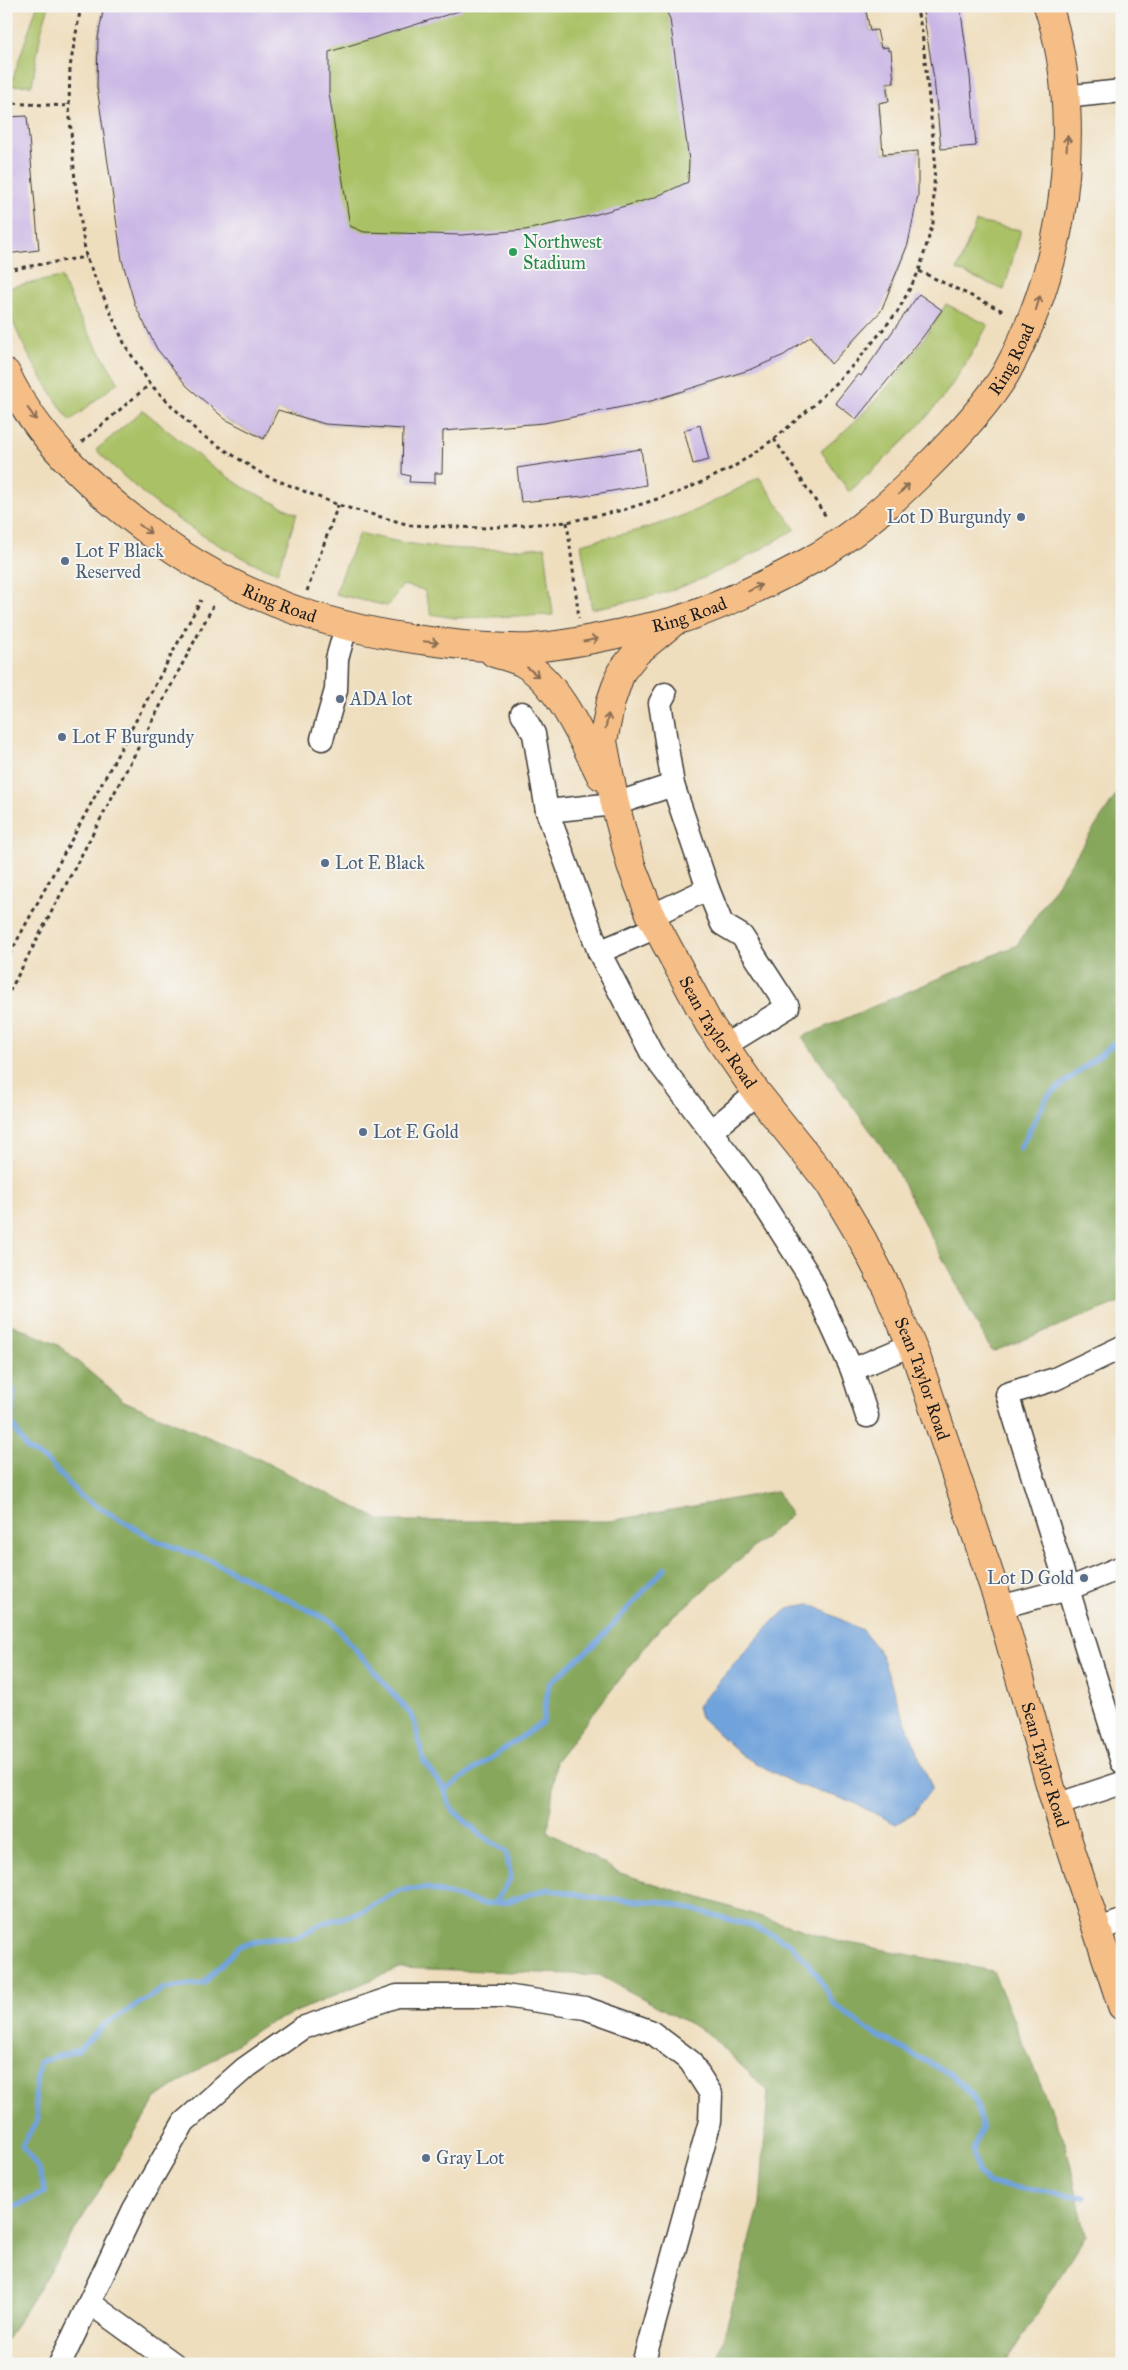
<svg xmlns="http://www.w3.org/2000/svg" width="1128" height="2370" font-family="'IM FELL Great Primer',serif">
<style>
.green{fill:#aac166;stroke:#636e41}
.forest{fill:#87a75b;stroke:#52623c}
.water{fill:#70a2db;stroke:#465f7c}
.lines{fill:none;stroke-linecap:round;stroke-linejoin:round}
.stream{stroke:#70a2db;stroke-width:5.5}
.building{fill:#cbb7e5}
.minor-casing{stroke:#3c3934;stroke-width:25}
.major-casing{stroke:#3c3934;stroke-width:30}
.path{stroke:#3c3934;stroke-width:3;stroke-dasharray:4 4;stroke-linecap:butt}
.minor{stroke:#fff;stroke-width:22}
.major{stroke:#f6be87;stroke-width:28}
.oneway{stroke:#896d52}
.leisure-dot{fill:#2e9e5b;stroke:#f6f6f2;stroke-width:2}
.service-dot{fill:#5c6f8a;stroke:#f6f6f2;stroke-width:2}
.labels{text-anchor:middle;stroke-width:4;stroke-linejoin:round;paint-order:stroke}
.leisure-label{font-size:18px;fill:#27864d;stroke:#f6f6f2;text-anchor:start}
.street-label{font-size:18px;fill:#1c1c1c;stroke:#f6f6f2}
.service-label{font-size:18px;fill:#4e5e75;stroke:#f6f6f2;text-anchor:start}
</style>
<rect width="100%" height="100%" fill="#f6f6f2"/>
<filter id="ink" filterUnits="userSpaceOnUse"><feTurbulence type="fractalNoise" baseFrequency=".02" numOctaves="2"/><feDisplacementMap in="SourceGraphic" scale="10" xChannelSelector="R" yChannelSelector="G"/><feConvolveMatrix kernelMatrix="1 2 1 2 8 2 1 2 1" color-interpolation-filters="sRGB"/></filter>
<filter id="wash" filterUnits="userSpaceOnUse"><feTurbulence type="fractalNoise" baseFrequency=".0096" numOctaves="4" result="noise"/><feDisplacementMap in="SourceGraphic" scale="20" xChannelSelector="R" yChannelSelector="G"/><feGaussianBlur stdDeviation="1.12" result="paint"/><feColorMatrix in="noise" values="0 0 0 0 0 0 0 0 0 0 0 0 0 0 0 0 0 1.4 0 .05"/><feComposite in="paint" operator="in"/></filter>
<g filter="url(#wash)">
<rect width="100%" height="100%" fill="#efdebe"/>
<g class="green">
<polygon points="37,6 49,6 41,32 32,85 6,86 6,76 13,78"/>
<polygon points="104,6 865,6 870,31 877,30 881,48 888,47 889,62 877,70 893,68 894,83 887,83 889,101 879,103 883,153 919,151 908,244 888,294 865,328 831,364 811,336 752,369 651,401 443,431 442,473 435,473 435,483 409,482 410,476 402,474 405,429 325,424 278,410 264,439 225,419 97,87 98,38"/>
<polygon points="976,222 1021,230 1004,290 957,270"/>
<path d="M 61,277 L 81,320 L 118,382 L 70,421 C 48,388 6,328 6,288 Z"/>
<path d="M 946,304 L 988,325 C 971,355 954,385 931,412 C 906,441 877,466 849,492 L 821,451 C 875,407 910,364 946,304 Z"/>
<path d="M 143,410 L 207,463 L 243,487 L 297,514 L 277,573 C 230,554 185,527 145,495 C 128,481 112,465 96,450 Z"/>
<path d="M 759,477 L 795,529 C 758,552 720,573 678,588 C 651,598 621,603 592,609 L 581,544 C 603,538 625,534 646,528 C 686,517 723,498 759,477 Z"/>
<path d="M 359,533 C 426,550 477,552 545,547 L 553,615 L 455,618 L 431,614 L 424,590 L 403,585 L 387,606 L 335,594 Z"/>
</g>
<g class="forest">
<polygon points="1122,786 1122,1301 992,1352 888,1155 802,1037 1017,945"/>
<polygon points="6,1322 58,1345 124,1401 255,1457 382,1521 610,1521 777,1491 791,1515 660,1628 556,1761 548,1832 620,1873 839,1941 993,1971 1066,2145 1086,2235 1005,2364 716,2364 760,2204 768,2091 707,2033 599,1975 399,1968 263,2026 156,2099 6,2341"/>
</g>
<polygon class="water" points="810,1604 862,1630 881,1654 899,1706 932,1788 914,1813 896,1824 850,1801 795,1784 741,1755 700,1717 697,1706 773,1621 791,1607"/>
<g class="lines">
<g class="stream">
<polyline points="1020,1148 1048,1096 1122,1037"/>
<polyline points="6,1385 14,1391 11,1422 27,1449 49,1462 80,1496 157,1541 212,1561 332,1622 413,1717 424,1762 445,1790"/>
<polyline points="494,1903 511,1878 506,1852 478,1833 450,1807 445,1790 543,1722 549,1684 596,1643 665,1568"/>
<polyline points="6,2208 19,2205 45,2192 39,2170 22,2145 37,2122 35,2093 39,2062 78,2050 104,2025 163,1989 204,1983 239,1946 271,1938 298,1937 323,1923 357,1914 400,1890 426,1888 483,1904 505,1902 547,1889 606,1899 665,1902 754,1926 791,1944 816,1973 833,2003 867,2030 950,2074 972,2094 979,2112 981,2128 973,2151 977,2173 990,2184 1084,2197"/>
</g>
</g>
<g id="blocks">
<g class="building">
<polygon points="104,6 462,6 462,10 329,52 329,93 350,226 364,232 461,235 525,230 590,216 653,198 688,182 689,161 670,19 664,6 865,6 870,31 877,30 881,48 888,47 888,51 891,50 894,83 886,83 889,101 879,103 883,154 918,151 918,195 908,244 881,311 831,364 811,336 784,355 752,369 651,401 544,423 443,431 442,473 435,473 435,483 409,482 410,476 402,474 403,429 325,424 278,410 264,439 225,419 187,386 157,349 135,305 122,260 97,87 98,38"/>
<polygon points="922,6 960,6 970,76 976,146 941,149 934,79"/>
<polygon points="27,116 39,250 6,254 6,117"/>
<polygon points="919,294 942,310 922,338 856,419 835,403 858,374 861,376"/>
<polygon points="700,425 709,460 693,464 684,430"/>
<polygon points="641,449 646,485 584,496 521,502 517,468"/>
</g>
</g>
</g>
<g filter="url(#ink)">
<use href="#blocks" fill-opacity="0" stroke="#3c3934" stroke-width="1"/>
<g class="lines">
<defs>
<g id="minor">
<polyline points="1064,97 1122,91"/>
<polyline points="665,694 660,703 673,785 708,889 722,924 742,936 788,1007 724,1046"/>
<polyline points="522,713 534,734 547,811 599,952 652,1054 750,1183 808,1274 852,1370 867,1416"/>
<polyline points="322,739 336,690 337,659 346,627"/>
<polyline points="547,811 615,804 673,785"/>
<polyline points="651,916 708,889"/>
<polyline points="599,952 657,927"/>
<polyline points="711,1131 757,1093"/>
<polyline points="1122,1347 1055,1379 1007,1394 1122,1762"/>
<polyline points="852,1370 911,1345"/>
<polyline points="1000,1607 1068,1589 1122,1567"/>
<polyline points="1056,1805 1122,1783"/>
<polyline points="1096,1930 1122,1921"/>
<polyline points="90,2303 174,2364"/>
<polyline points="60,2364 134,2209 184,2122 244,2069 302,2028 397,1996 505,1996 585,2008 650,2031 690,2061 711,2094 710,2121 643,2364"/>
</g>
<g id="major">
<path id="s1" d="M 6,373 C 36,437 91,488 147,530 C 231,595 331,630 437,642 C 468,646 500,649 531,648 C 560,646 589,640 617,634 C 637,629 659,626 678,620 C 723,606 767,584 808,562 C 852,538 890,504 925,469 C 952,442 987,405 1006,373 C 1033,324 1051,271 1060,217 C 1071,149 1070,72 1048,6"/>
<path id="s2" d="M 670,625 L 637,652 L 621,672 L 611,701 L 603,741 L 615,804 L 631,865 L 651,916 L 709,1024 L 757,1093 L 829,1183 L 862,1239 L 887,1288 L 917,1359 L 998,1600 L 1053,1795 L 1122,2006"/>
<path d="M 494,653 C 503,656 514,658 523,663 C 560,684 582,739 601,776"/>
</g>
</defs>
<use href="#minor" class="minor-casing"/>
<use href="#major" class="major-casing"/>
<g class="path">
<polyline points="81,6 70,67 69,106 75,181 86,257 125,345 150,384 200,434 264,475 338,505 410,525 481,528 567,522 623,510 682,491 732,468 774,439 813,406 859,359 898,311 919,271 933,223 935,156 922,32 916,6"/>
<polyline points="6,103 69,106"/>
<polyline points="6,270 86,257"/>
<polyline points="919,271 1003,311"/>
<polyline points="774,439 827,518"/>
<polyline points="82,442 150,384"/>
<polyline points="567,522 579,618"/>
<polyline points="307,591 338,505"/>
<polyline points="6,961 201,600"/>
<polyline points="6,998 213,606"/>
</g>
<use href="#minor" class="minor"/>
<use href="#major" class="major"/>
</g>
<defs><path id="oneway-shaft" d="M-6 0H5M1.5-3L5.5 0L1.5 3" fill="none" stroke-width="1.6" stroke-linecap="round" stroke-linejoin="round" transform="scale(1.25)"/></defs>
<g class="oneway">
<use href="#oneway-shaft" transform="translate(1067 143) rotate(-87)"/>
<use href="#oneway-shaft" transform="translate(1038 303) rotate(-73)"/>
<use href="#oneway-shaft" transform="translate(32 414) rotate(54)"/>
<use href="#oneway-shaft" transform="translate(904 489) rotate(-45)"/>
<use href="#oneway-shaft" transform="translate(145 529) rotate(37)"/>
<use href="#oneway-shaft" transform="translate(755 588) rotate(-26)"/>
<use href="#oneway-shaft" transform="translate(591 640) rotate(-12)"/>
<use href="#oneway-shaft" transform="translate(431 642) rotate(6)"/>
<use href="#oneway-shaft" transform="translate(533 672) rotate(38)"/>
<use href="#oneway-shaft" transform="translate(607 721) rotate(-79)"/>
</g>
</g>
<circle class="leisure-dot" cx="513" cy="252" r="5"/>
<g class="service-dot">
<circle cx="1021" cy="517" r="5"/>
<circle cx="65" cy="561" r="5"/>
<circle cx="340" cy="699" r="5"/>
<circle cx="62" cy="737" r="5"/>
<circle cx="325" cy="863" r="5"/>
<circle cx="363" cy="1132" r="5"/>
<circle cx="1084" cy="1578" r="5"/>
<circle cx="426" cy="2158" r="5"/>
</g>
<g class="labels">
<g class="leisure-label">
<text x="523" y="248">Northwest<tspan x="523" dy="21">Stadium</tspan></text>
</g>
<g class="street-label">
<text dy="6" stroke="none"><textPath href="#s1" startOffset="1205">Ring Road</textPath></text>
<text dy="6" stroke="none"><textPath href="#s1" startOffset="365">Ring Road</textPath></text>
<text dy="6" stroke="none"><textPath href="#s1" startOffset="784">Ring Road</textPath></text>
<text dy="6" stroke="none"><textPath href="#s2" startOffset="456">Sean Taylor Road</textPath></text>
<text dy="6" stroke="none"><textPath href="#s2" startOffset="861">Sean Taylor Road</textPath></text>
<text dy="6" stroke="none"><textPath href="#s2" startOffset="1266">Sean Taylor Road</textPath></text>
</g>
<g class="service-label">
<text x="1011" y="523" text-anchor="end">Lot D Burgundy</text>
<text x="75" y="557">Lot F Black<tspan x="75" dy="21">Reserved</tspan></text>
<text x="350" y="705">ADA lot</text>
<text x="72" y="743">Lot F Burgundy</text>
<text x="335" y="869">Lot E Black</text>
<text x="373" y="1138">Lot E Gold</text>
<text x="1074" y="1584" text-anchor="end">Lot D Gold</text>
<text x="436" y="2164">Gray Lot</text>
</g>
</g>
<rect width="1128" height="2370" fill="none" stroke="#f6f6f2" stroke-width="25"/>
</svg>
